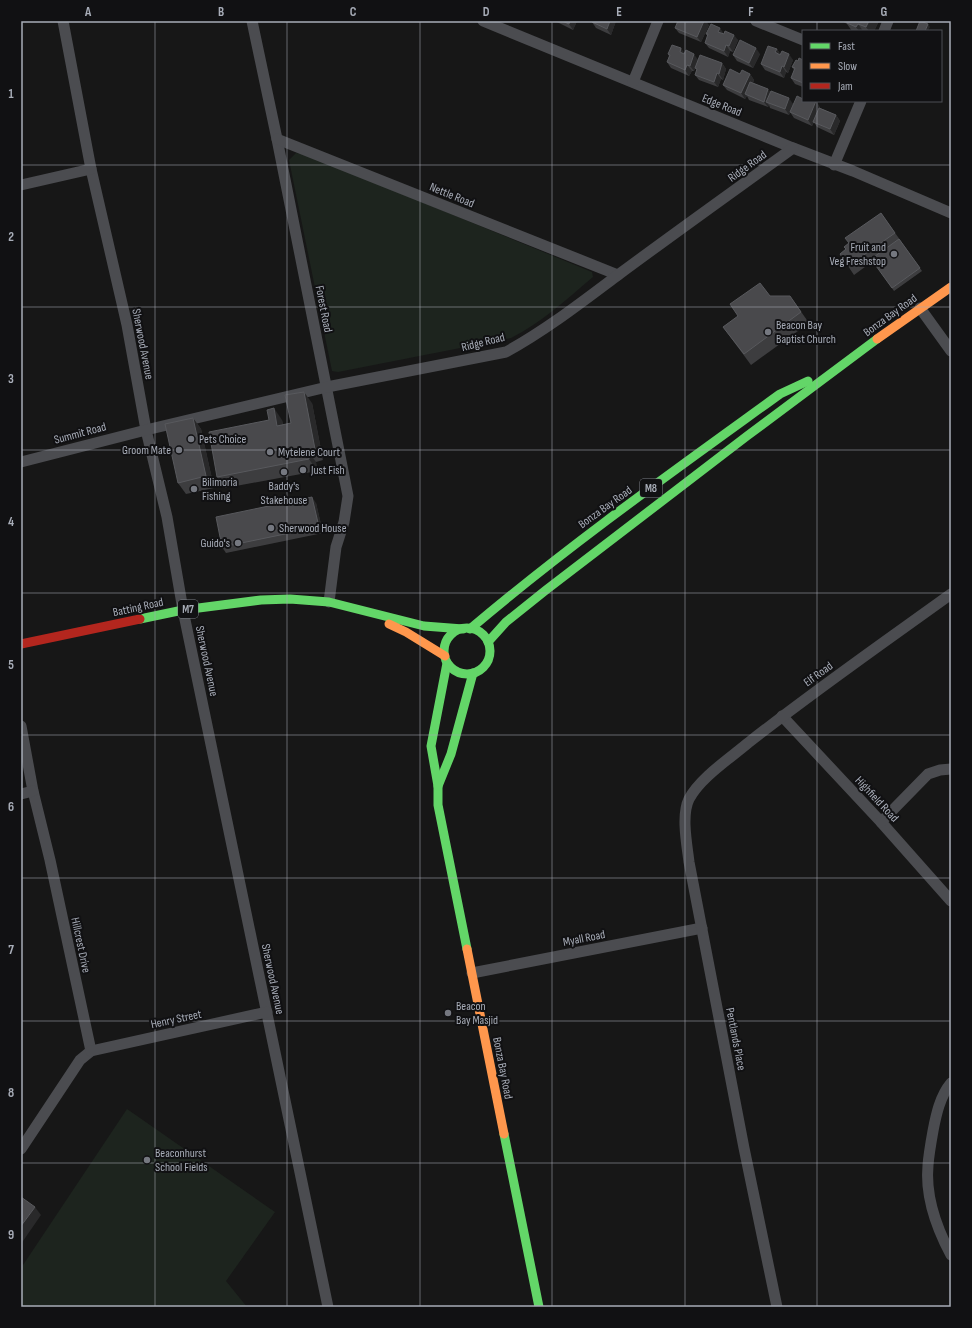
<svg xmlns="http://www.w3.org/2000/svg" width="972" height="1328" font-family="'Sofia Sans Condensed',sans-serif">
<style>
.green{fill:#1d241e}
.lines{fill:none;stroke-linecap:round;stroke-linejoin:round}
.street{stroke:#4b4c50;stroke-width:11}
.fast{stroke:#63d668;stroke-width:9}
.slow{stroke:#ff974d;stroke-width:9}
.jam{stroke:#b3261e;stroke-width:9}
.wall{fill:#3d3d3f}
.shaded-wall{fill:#29292a}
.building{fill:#49494c;stroke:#58595d}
.grid{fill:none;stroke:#a8adb8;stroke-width:1;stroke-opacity:0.55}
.poi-dot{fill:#757880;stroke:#111113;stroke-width:1.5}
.labels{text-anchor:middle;stroke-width:4;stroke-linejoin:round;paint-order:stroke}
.shield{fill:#111113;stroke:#7b7e86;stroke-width:1}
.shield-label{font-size:11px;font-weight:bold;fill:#a8adb8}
.street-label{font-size:12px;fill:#a8adb8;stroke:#111113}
.poi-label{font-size:12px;fill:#a8adb8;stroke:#111113;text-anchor:start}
.neatline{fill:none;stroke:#a8adb8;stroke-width:1.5}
.grid-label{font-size:13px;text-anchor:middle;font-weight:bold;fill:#a8adb8}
</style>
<rect width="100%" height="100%" fill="#171717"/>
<g class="green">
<path d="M 296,153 L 308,155 L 592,272 L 593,277 C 567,299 541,323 511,338 L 338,372 L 332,371 L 289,160 Z"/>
<polygon points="127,1109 275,1212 226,1281 247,1307 21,1307 21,1268"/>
</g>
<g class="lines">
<g class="street">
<polyline points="63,21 91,169 127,325 146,430 167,517 183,610 328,1307"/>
<polyline points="252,21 277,139 348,496 344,522 336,547 329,602"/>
<polyline points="483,21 793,148 853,171 951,213"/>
<polyline points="756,21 803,40"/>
<polyline points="884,31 888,21"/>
<polyline points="633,82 658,21"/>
<polyline points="277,139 618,275"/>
<polyline points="834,165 861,101"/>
<polyline points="21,185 91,169"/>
<polyline points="920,308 951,351"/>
<path d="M 21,462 L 146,430 L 327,387 L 506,352 C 546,330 582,302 618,275 C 676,232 735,190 793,148"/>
<polyline points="782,716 881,822 951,901"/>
<polyline points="21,726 33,791 50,860 91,1051 80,1060 21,1149"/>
<polyline points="21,794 33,791"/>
<polyline points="881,822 928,774 940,770 951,769"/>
<polyline points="472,973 702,928"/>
<polyline points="91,1051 267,1012"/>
<path d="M 951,1083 C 940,1096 936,1115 933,1131 C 931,1142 929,1153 928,1165 C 925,1197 936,1227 951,1255"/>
<path d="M 777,1307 L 744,1148 L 689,862 C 687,845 681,815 689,799 C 700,778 729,759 748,743 C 814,691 883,643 951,594"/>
</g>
<g class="fast">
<polyline points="140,619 183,610 261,600 290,599 329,602 424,626 463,629"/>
<circle cx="467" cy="651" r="23"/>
<path d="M 470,629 C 569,545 675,470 780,394 L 808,381"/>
<polyline points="488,642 506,622 546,590 747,436 877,339"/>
<polyline points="447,663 431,746 438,786 438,805 467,949"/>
<polyline points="438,786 451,754 473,673"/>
<polyline points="504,1134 539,1307"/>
</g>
<g class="slow">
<polyline points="877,339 951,287"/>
<polyline points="389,624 406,632 445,656"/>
<polyline points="467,949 504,1134"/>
</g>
<polyline class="jam" points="21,644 140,619"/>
</g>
<g class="wall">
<polygon points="556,21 577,21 573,30 557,22"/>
<polygon points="616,21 611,35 596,28 592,22"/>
<polygon points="842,21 879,21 874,31 852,31 847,24"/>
<polygon points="709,25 701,42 679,33 675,28"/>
<polygon points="706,34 724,34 738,40 733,52 730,51 728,57 709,48 705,43 708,36"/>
<polygon points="777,49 780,54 793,60 788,73 786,72 784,78 765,70 761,64"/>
<polygon points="685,53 698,60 722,63 726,69 723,80 721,79 718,87 699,80 695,75 697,70 695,68 697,64 694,71 692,71 689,76 671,68 667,62 669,56 668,54"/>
<polygon points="760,54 753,68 737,61 733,55"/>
<polygon points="803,60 803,87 795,84 791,78 794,70 792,67 798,61"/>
<polygon points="740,74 750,74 754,80 753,83 768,89 770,92 793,104 789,115 770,108 769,105 768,107 749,100 747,96 745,99 727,90 723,85"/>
<polygon points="820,107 820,108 836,115 840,121 834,135 817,127 814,122 812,126 794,118 790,112"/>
<polygon points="881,213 922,271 894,291 873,261 854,275 840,254 846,249 849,243"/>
<polygon points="770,296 790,296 809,323 751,365 723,327"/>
<polygon points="312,403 323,460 316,462 317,471 225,488 217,477 282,420 283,425 291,423"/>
<polygon points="193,418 201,429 214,488 186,494 178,483"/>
<polygon points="316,503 323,533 226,553 222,547"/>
</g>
<g class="shaded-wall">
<polygon points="570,21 577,21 573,30 569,24"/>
<polygon points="610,21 616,21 611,35 607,29"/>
<polygon points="704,21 706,21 709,25 701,42 697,37"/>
<polygon points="869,21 879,21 874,31 869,31 866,27"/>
<polygon points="858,24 863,31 859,31 856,27"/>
<polygon points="928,24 930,27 928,31 925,31"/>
<polygon points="720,28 724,34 718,32"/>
<polygon points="734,35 738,40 733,52 729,46"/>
<polygon points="726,45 730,51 728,57 724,51"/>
<polygon points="681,48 685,54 680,52"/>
<polygon points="756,48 760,54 753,68 749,63"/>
<polygon points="777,49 781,55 775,52"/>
<polygon points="694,54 698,60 694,71 690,66"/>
<polygon points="789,54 793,60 788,73 784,67"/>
<polygon points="722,63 726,69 723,80 719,74"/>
<polygon points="687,65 692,71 689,76 685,70"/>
<polygon points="782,66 786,72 784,78 780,72"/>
<polygon points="717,73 721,79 718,87 714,82"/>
<polygon points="750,74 754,80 747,95 745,94 747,96 745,99 741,93"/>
<polygon points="768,89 773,95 766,102 769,105 768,107 764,102"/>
<polygon points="789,98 793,104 789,115 785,109"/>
<polygon points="816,101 820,107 812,126 808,120"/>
<polygon points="836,115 840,121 834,135 830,129"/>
<polygon points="304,392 312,403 323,460 315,449"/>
<polygon points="274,408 282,420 285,437 277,426"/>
<polygon points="193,418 201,429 214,488 206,476"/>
<polygon points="308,451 316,462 317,471 309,459"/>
<polygon points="312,497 316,503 323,533 319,527"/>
<polygon points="35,1207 41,1215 21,1244 21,1226"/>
</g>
<g class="building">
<polygon points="562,21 570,21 569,24"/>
<polygon points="592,21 610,21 607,29 592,22"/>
<polygon points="678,21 704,21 697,37 675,28"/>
<polygon points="847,21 869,21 866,27 858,24 856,27 847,23"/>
<polygon points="920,21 928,24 925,31 916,31"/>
<polygon points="711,24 720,28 718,32 724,34 725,31 734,35 729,46 726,45 724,51 705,43 708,34 706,34"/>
<polygon points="740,40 756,48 749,63 733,55"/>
<polygon points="672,45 681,48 680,52 684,54 686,50 694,54 690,66 687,65 685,70 667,62 670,55 668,54"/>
<polygon points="768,46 777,49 775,52 780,55 782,51 789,54 784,67 782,66 780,72 761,64"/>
<polygon points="700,55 722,63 719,74 717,73 714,82 695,75 697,69 695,68"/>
<polygon points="799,58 803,60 803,83 791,78 795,68 792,67 796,60 798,61"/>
<polygon points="730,69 740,74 742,70 750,74 741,93 723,85"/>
<polygon points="750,82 768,89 764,102 745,94"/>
<polygon points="771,91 789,98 785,109 766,102"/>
<polygon points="797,96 803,99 803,101 816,101 808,120 790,112"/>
<polygon points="819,108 836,115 830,129 813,122"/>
<polygon points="881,213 895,233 848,266 840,254 846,249 844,247 849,243 845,238"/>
<polygon points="899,239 920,268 892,288 871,259"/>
<polygon points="760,283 770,296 790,296 801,312 744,354 723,327 738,316 730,304"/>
<polygon points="304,392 315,449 308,451 309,459 217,477 209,432 269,420 267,410 274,408 277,426 291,423 285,395"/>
<polygon points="193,418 206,476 178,483 165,424"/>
<polygon points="312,497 319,527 222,547 216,517"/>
<polygon points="21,1197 35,1207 21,1226"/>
</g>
<path class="grid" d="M 155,21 L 155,1307M 287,21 L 287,1307M 420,21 L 420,1307M 552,21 L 552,1307M 685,21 L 685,1307M 817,21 L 817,31M 817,101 L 817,1307M 21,165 L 951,165M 21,307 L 951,307M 21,450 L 951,450M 21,593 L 951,593M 21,735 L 951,735M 21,878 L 951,878M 21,1021 L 951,1021M 21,1163 L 951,1163"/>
<g class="poi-dot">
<circle cx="894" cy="254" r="4"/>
<circle cx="768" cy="332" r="4"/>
<circle cx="191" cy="439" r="4"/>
<circle cx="179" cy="450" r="4"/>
<circle cx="270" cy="452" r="4"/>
<circle cx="303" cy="470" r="4"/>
<circle cx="284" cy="472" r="4"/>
<circle cx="194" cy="489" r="4"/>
<circle cx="271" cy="528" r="4"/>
<circle cx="238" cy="543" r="4"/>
<circle cx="448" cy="1013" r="4"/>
<circle cx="147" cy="1160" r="4"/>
</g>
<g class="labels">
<g class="shield">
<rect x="640" y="479" width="22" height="18" rx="3"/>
<rect x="178" y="600" width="20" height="18" rx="3"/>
</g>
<g class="shield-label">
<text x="651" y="492">M8</text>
<text x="188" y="613">M7</text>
</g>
<g class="street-label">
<text transform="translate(722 105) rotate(22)" y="4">Edge Road</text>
<text transform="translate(747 166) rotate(-36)" y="4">Ridge Road</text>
<text transform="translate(452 195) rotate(22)" y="4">Nettle Road</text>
<text transform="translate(324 309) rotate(79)" y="4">Forest Road</text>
<text transform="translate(890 315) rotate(-36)" y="4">Bonza Bay Road</text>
<text transform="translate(483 342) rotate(-14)" y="4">Ridge Road</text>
<text transform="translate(143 344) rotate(79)" y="4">Sherwood Avenue</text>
<text transform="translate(80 433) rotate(-15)" y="4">Summit Road</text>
<text transform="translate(605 507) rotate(-36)" y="4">Bonza Bay Road</text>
<text transform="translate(138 607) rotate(-12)" y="4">Batting Road</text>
<text transform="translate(207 661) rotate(78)" y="4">Sherwood Avenue</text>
<text transform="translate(818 674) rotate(-36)" y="4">Elf Road</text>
<text transform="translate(877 799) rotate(47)" y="4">Highfield Road</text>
<text transform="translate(584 938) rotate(-11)" y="4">Myall Road</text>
<text transform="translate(81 945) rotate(78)" y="4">Hillcrest Drive</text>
<text transform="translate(273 979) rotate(78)" y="4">Sherwood Avenue</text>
<text transform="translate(176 1019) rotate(-12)" y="4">Henry Street</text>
<text transform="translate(736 1039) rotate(79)" y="4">Pentlands Place</text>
<text transform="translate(503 1068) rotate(79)" y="4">Bonza Bay Road</text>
</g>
<g class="poi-label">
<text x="886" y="251" text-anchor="end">Fruit and<tspan x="886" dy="14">Veg Freshstop</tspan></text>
<text x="776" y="329">Beacon Bay<tspan x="776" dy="14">Baptist Church</tspan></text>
<text x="199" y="443">Pets Choice</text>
<text x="171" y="454" text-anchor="end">Groom Mate</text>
<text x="278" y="456">Mytelene Court</text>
<text x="311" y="474">Just Fish</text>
<text x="202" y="486">Bilimoria<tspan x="202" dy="14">Fishing</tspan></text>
<text x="284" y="490" text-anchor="middle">Baddy's<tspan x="284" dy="14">Stakehouse</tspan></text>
<text x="279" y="532">Sherwood House</text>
<text x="230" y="547" text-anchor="end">Guido's</text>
<text x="456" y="1010">Beacon<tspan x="456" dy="14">Bay Masjid</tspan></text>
<text x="155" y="1157">Beaconhurst<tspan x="155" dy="14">School Fields</tspan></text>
</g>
</g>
<rect width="972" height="1328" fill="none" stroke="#111113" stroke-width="44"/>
<rect x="802" y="30" width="140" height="72" fill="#111113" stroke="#4d4f55"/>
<rect x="810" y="43" width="20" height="6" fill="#63d668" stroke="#4d4f55"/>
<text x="838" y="50" font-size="12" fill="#a8adb8">Fast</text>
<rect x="810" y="63" width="20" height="6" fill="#ff974d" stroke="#4d4f55"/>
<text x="838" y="70" font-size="12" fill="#a8adb8">Slow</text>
<rect x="810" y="83" width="20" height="6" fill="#b3261e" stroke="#4d4f55"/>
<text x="838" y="90" font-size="12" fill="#a8adb8">Jam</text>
<rect x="22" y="22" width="928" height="1284" class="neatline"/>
<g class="grid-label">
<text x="88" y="16">A</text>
<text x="221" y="16">B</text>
<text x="353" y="16">C</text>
<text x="486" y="16">D</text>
<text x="619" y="16">E</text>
<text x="751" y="16">F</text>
<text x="884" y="16">G</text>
<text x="11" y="98">1</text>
<text x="11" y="241">2</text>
<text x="11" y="383">3</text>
<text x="11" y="526">4</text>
<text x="11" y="669">5</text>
<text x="11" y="811">6</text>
<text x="11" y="954">7</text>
<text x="11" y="1097">8</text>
<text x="11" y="1239">9</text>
</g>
</svg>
